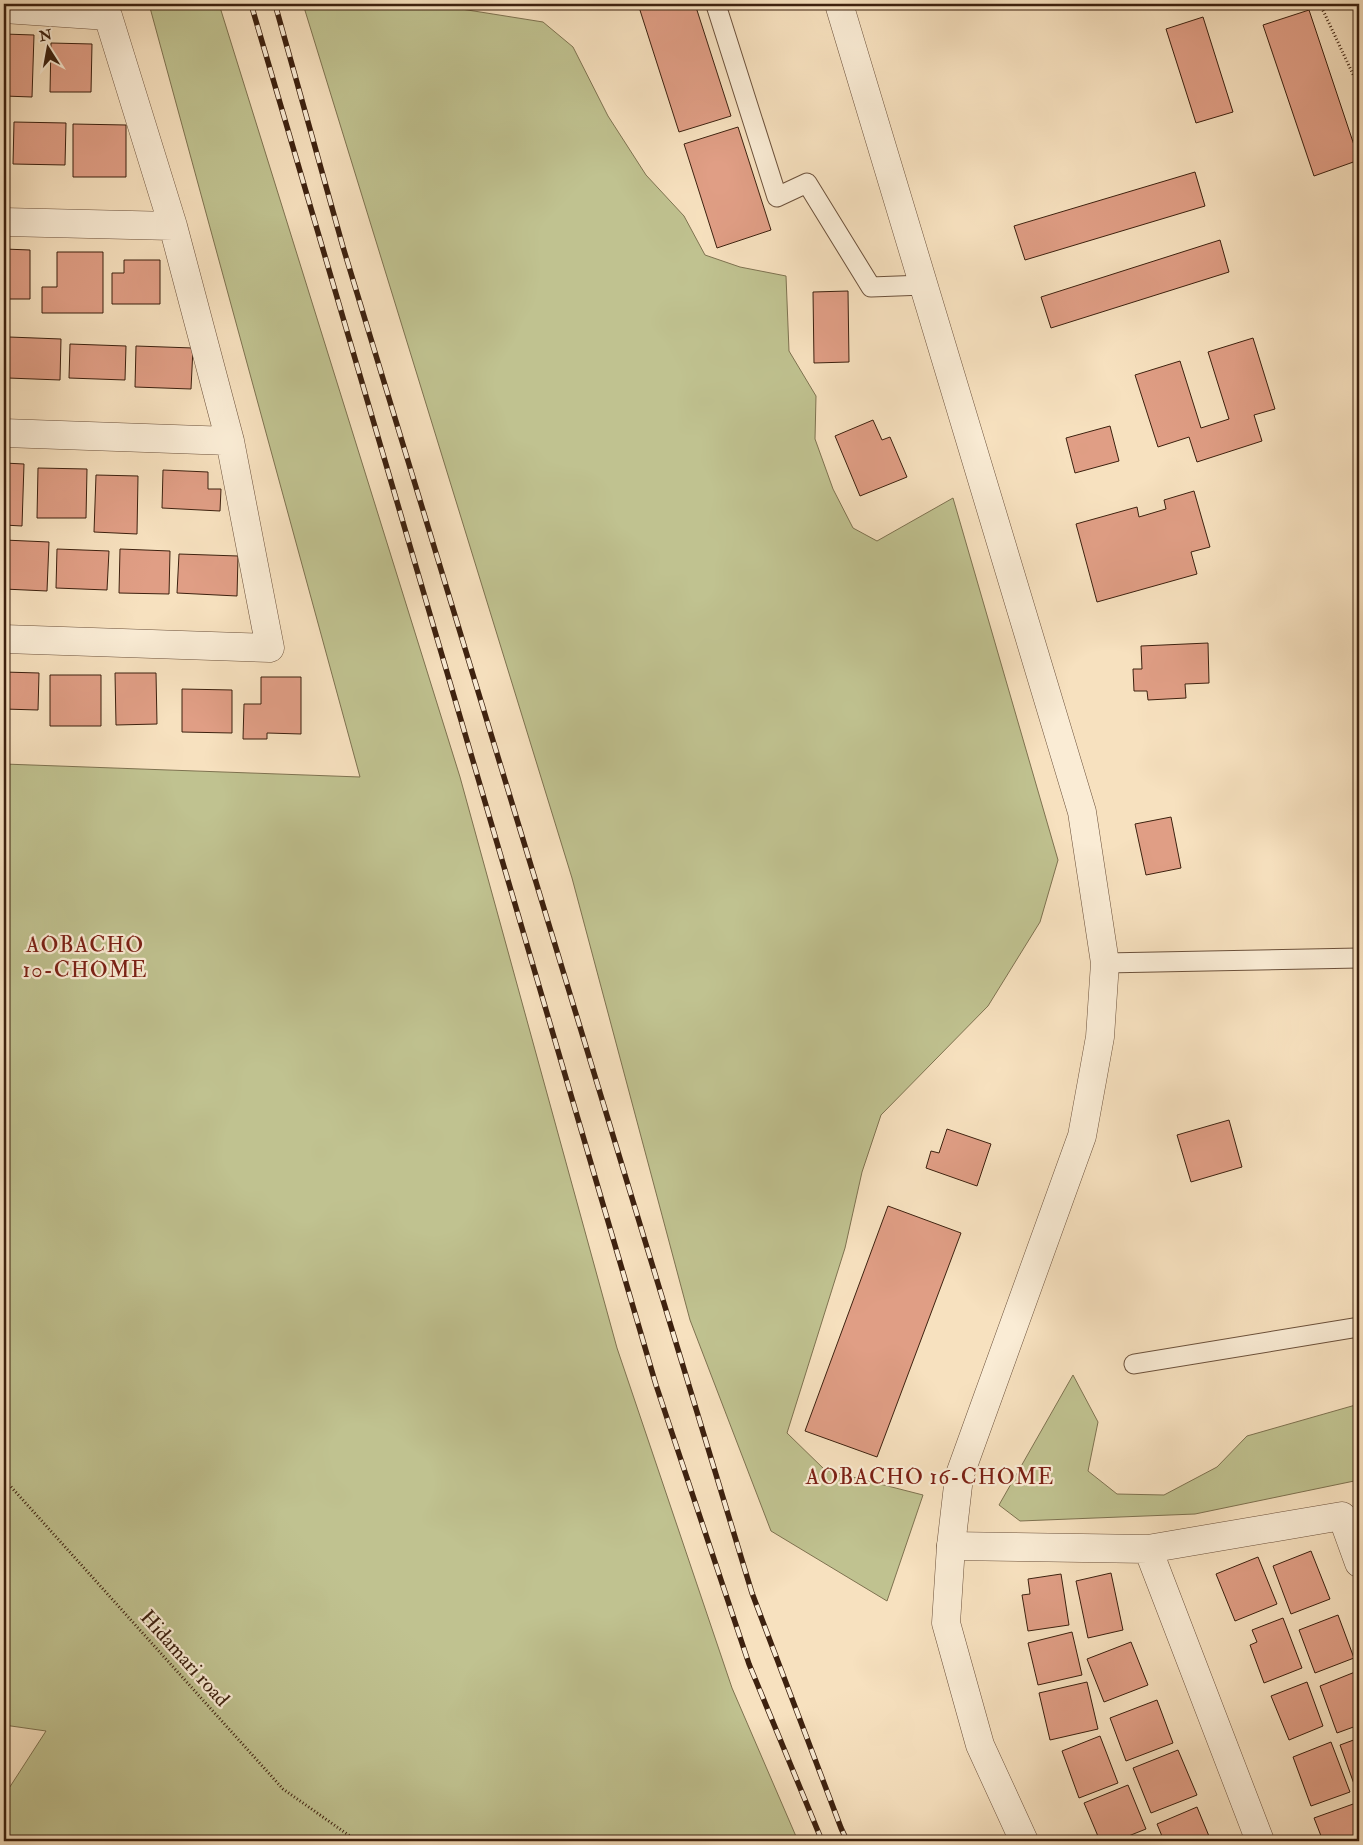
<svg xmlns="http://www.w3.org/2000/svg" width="1363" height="1845" viewBox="0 0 1363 1845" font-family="'IM FELL Double Pica',serif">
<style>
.green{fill:#c0c290;stroke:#7e7250}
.building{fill:#e09e85;stroke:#3d210f}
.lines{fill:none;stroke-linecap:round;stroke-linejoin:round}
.service-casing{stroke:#6c513b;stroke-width:21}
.minor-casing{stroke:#6c513b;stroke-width:29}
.tertiary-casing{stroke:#6c513b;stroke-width:29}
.path{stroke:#3d210f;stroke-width:3;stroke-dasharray:1 2.5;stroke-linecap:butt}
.service{stroke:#faecd5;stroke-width:19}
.minor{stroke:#faecd5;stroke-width:28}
.tertiary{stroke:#faecd5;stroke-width:28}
.rail-casing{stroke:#3d210f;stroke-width:5.5}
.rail{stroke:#faecd5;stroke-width:4;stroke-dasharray:11;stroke-linecap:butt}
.labels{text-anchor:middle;stroke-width:4.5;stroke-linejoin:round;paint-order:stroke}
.street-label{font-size:21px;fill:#3d210f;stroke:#faecd5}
.neighbourhood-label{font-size:22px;letter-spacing:1px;fill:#7a1f14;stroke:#faecd5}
</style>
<rect width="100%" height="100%" fill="#f7e1bf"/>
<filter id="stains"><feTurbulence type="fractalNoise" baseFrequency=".004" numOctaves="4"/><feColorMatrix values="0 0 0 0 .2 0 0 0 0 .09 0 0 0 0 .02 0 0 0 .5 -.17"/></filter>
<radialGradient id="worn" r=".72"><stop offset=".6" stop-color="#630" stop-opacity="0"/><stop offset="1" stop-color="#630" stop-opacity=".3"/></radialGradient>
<path class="green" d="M149,4H219L460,777L617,1348L732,1688L798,1841H4V1796L46,1731L4,1725V764L360,777Z
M303,4H399L455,8L543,22L573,47L608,116L646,175L684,216L705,255L740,267L786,276L789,351L816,396L815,439L833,489L853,528L877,541L953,498L1058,860L1040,922L988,1006L881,1115L862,1172L845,1248L787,1433L825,1470L923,1495L887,1601L771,1531L690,1320L572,878Z
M1073,1375L1098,1422L1088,1471L1117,1494L1164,1495L1217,1467L1247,1436L1359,1404V1480L1195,1514L1020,1521L999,1505Z"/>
<path class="building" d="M638,4H695L731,116L679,132Z
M1309,10L1359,160L1314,176L1263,25Z
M1203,17L1233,112L1196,123L1166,29Z
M4,34L34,35L32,97L4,96Z
M51,43L92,44L91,92H50Z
M14,122L66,123L65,165L13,164Z
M73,124L126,125V177H73Z
M738,127L771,230L717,248L684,144Z
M1195,172L1205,206L1025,260L1014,226Z
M1220,240L1229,272L1051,328L1041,297Z
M4,249L30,250V299H4Z
M57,252H103V313H42V287H57Z
M124,260H160V304H112V273H124Z
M848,291L849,362L814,363L813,292Z
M9,337L61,339L60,380L8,378Z
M1253,338L1275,409L1254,415L1262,441L1197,462L1189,437L1158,447L1135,375L1180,361L1201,428L1229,419L1208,352Z
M70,344L126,346L125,380L69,378Z
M136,346L193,348L191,389L135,387Z
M873,420L882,440L890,437L907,477L860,496L835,436Z
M1110,426L1119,461L1075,473L1066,438Z
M4,463L24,464L22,526L4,525Z
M38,468L87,469L86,518H37Z
M163,470L208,472V489H221L220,511L162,508Z
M96,475L138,476L137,534L94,532Z
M1194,491L1210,547L1191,552L1197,574L1097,602L1076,524L1137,507L1139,517L1166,509L1164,500Z
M4,540L49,542L47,591L4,589Z
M57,549L109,551L107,590L56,588Z
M120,549L170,551L169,594L119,593Z
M179,554L238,556L237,596L177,593Z
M1208,643L1209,683L1185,684L1186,698L1148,700L1147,691H1134L1133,669H1142L1141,646Z
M4,672L39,673L38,710L4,709Z
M115,673H156L157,724L116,725Z
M50,675H101V726H50Z
M261,677H301V734L267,733V739H243L244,704H261Z
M182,689L232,690V733L182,732Z
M1171,817L1181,868L1146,875L1135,824Z
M1229,1120L1242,1167L1191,1182L1177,1135Z
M947,1129L991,1144L977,1186L926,1168L931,1151L939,1153Z
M888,1206L961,1233L877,1457L805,1431Z
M1311,1551L1330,1599L1291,1614L1273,1566Z
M1258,1557L1277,1604L1235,1621L1216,1574Z
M1111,1573L1123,1630L1088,1638L1076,1581Z
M1061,1574L1069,1625L1028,1631L1022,1595L1030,1594L1028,1579Z
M1338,1615L1354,1658L1315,1673L1299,1630Z
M1283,1618L1302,1668L1264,1683L1250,1645L1257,1642L1252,1630Z
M1072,1632L1082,1675L1038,1685L1028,1643Z
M1131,1642L1148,1685L1104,1702L1087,1659Z
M1355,1672L1359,1683V1725L1337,1733L1320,1686Z
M1087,1682L1098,1729L1050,1740L1039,1693Z
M1307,1682L1323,1726L1289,1740L1271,1696Z
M1157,1700L1173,1743L1126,1761L1110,1718Z
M1100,1736L1118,1783L1079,1798L1062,1751Z
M1359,1738V1795H1358L1340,1745Z
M1331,1742L1350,1792L1311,1806L1293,1757Z
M1178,1750L1197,1795L1151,1813L1133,1768Z
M1128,1785L1146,1829L1116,1841H1100L1084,1803Z
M1356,1803L1359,1813V1841H1323L1314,1818Z
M1197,1807L1211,1841H1164L1157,1824Z"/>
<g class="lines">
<g class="service-casing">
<path id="service" d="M716,5L777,197L807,183L871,287L924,285
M1105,963L1359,958
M1134,1364L1359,1327"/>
</g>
<g class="minor-casing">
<path id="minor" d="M4,9L108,16L173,226L230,441L270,648L4,639
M4,222L173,226
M4,433L230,441
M951,1546L1148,1549L1342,1516L1359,1563
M1148,1549L1260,1841"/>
</g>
<g class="tertiary-casing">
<path id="tertiary" d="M839,4L1082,812L1105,963L1100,1037L1082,1136L959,1477L951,1546L946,1623L980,1745L1024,1841"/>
</g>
<path class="path" d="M1320,4L1359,87
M4,1479L283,1789L357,1841"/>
<use href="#service" class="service"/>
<use href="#minor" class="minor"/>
<use href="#tertiary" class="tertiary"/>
<g class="rail-casing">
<path id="rail" d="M251,4L656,1385L749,1664L822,1841
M275,4L343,247L752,1593L841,1828L847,1841"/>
</g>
<use href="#rail" class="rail"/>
</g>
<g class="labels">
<g class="street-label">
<text transform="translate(185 1658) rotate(48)" y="7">Hidamari road</text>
</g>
<g class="neighbourhood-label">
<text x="85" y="952">AOBACHO<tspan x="85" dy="25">10-CHOME</tspan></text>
<text x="930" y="1484">AOBACHO 16-CHOME</text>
</g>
</g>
<rect width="1363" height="1845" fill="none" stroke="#f7e1bf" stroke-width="20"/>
<rect x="5" y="5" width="1353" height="1835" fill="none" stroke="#3d210f" stroke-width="2.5"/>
<rect x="10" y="10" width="1343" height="1825" fill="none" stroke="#3d210f"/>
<g transform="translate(48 48) rotate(349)" stroke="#faecd5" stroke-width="4" paint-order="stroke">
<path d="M0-4L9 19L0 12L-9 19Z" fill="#3d210f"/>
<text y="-8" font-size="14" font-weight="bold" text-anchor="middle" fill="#3d210f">N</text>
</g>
<rect width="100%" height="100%" filter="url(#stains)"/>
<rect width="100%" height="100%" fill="url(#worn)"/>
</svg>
